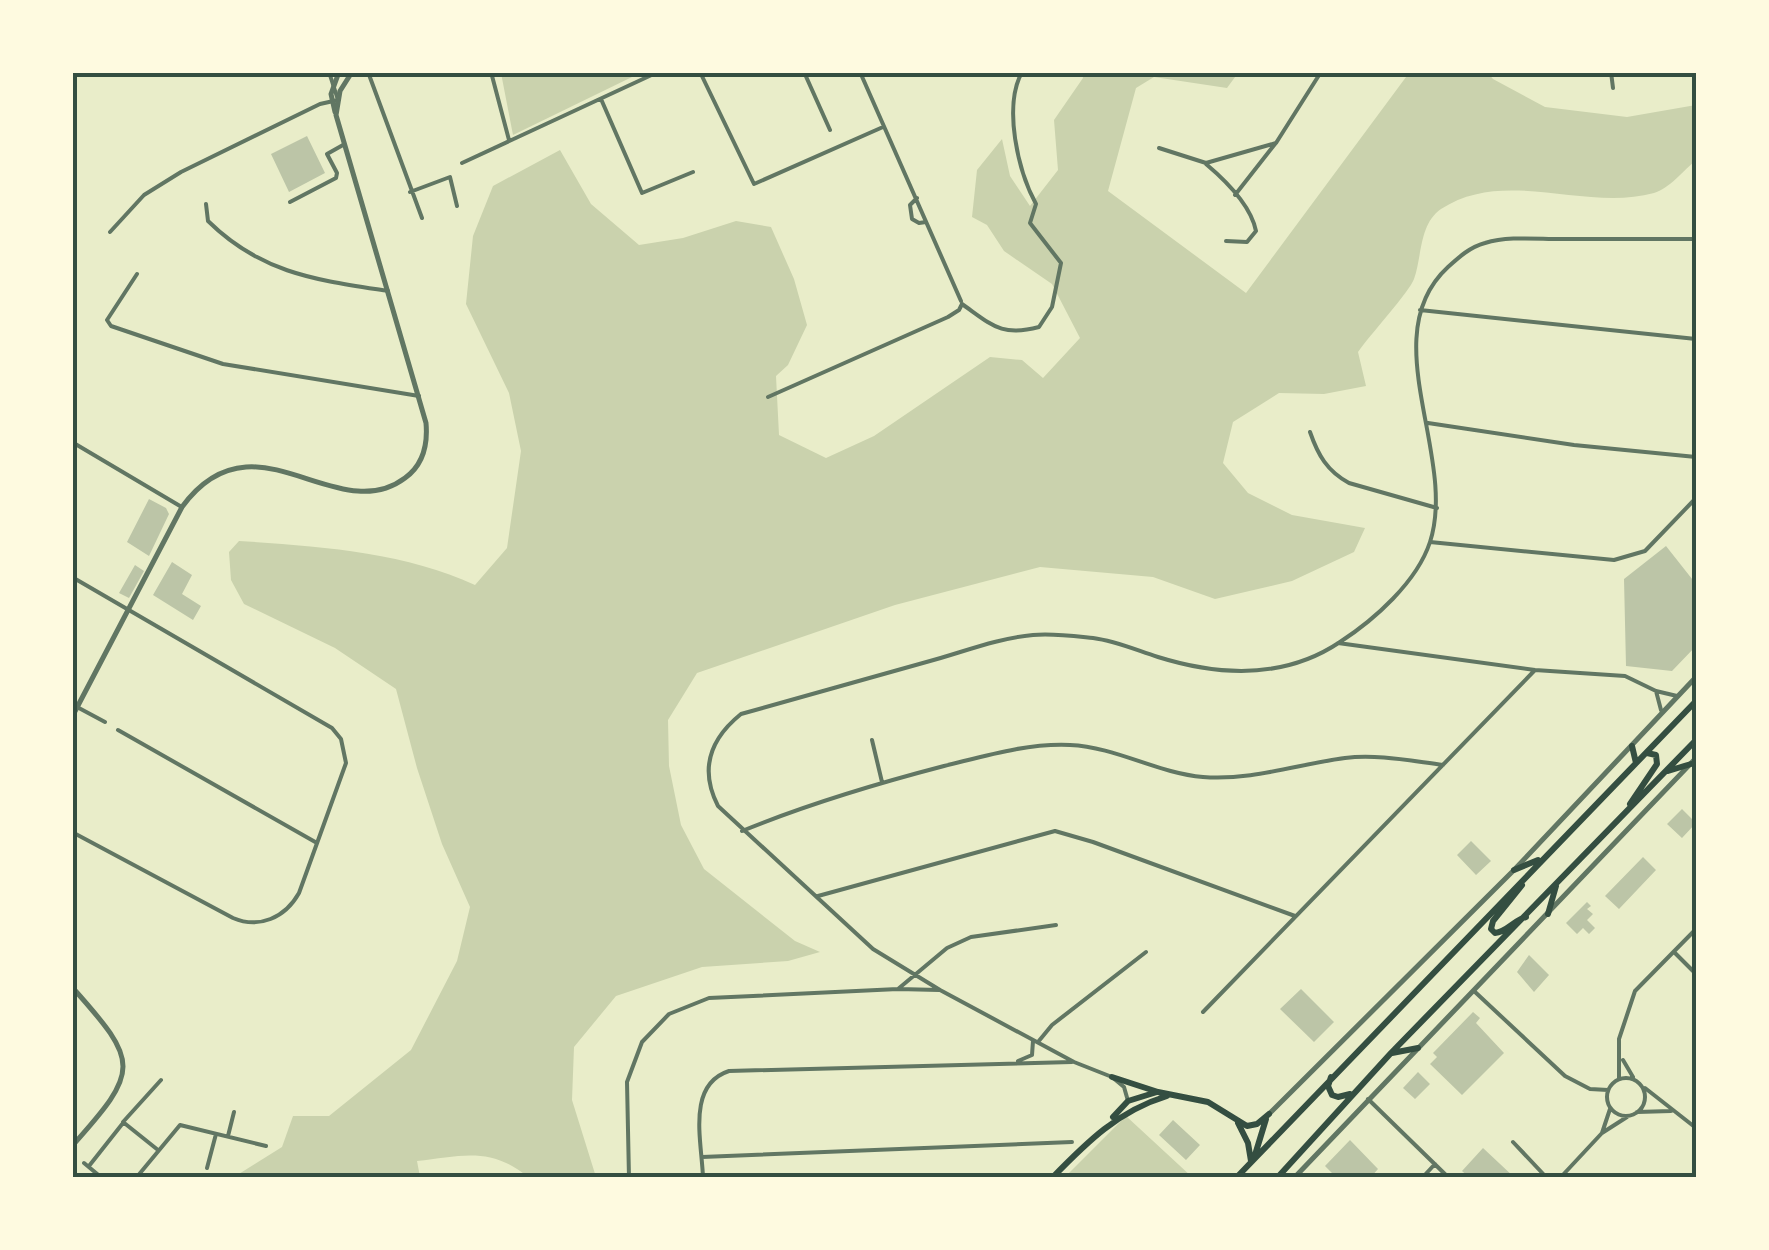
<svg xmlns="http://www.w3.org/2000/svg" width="1769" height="1250" viewBox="0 0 1769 1250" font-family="Montserrat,sans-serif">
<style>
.green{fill:#cad2ad}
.building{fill:#bcc5a7}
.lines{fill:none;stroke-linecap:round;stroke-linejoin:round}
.minor{stroke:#617663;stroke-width:4}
.tertiary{stroke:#617663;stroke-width:5}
.primary{stroke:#344e41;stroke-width:6}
.neatline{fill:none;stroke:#344e41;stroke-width:4}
</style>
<rect width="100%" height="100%" fill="#e9edc9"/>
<path class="green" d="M630,72L632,77L513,135L501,73Z
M1082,73H1238L1227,88L1154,77L1136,88L1108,191L1246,293L1409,73H1488L1493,79L1545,107L1627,117L1696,105V160C1684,170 1669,189 1654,193C1585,212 1505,167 1441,209C1419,224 1422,257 1414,279C1410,291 1369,336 1358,352L1366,386L1324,394L1279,393L1233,422L1223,463L1248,493L1292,515L1365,528L1354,552L1292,581L1215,599L1153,577L1040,567L895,605L697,673L668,720L669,766L681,825L704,869L795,941L820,952L788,961L702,967L616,996L574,1047L572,1100L596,1177H528C491,1146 461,1156 417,1161L420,1177H234L282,1147L293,1116H329L411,1050L457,961L470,907L442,844L417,768L396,689L335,648L244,604L231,580L229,552L239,541C317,546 404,552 475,585L507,548L521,451L509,393L466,304L473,236L493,186L560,150L591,204L639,245L683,238L736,221L771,227L794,279L807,325L788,365L776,376L779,435L826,458L874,436L990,357L1022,360L1043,378L1080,338L1052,284L1004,251L987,225L972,217L977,170L1002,139L1010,176L1030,206L1058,170L1054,120L1083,78Z
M1126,1116L1192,1177L1064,1178Z"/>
<path class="building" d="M307,136L325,173L289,192L271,154Z
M149,499L166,508L169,514L149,556L127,542Z
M1666,546L1696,584V646L1672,671L1626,666L1624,579Z
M172,562L192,575L182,594L201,606L193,620L153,595Z
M135,565L144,571L129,598L119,593Z
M1682,809L1696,823L1682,838L1667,824Z
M1471,841L1491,861L1476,875L1457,855Z
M1643,857L1656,870L1619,909L1605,896Z
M1587,902L1591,906L1587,909L1593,914L1587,920L1595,928L1589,934L1583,928L1577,934L1566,923Z
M1529,955L1549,975L1534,992L1517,972Z
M1301,989L1334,1022L1314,1042L1280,1009Z
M1473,1012L1480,1018L1476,1023L1504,1053L1462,1095L1430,1064L1437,1057L1433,1053Z
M1418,1072L1430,1084L1415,1099L1403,1088Z
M1173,1120L1200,1145L1186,1160L1159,1135Z
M1350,1140L1378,1169L1370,1178H1337L1325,1166Z
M1483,1148L1515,1178H1470L1462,1171Z"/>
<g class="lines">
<path class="minor" d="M368,72L422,218
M491,72L509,140
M700,72L754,184L883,127
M804,72L830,130
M860,72L961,301
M1611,72L1613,88
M601,99L642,193L693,172
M1159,148L1206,163L1276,143L1321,72
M462,163L658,72
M1206,164C1225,180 1251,206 1256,231L1247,242L1226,241
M410,192L450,177L457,206
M1235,195L1275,144
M917,198L910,205L912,219L919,223L926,222
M290,202L336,178L337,173L327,154L343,145
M206,204L208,221C262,274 317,280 388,291
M110,232L144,195L181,172L320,104L338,100L329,72
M137,274L107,320L111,326L223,364L419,396
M962,304C992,325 1001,337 1039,327L1052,307L1061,263L1030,223L1036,204C1018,171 1003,107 1022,72
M1420,310L1696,339
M768,397L948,317L959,310L962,304
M1428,423L1574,445L1696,457
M1310,432C1318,455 1327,471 1349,483L1437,508
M72,442L180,506
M1430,542L1614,560L1645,551L1696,498
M72,577L332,728L341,739L346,763L299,893C285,918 259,929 233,918L72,832
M1338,643L1535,670L1625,676L1656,691L1677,696
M1656,691L1661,710
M77,707L105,722
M118,730L317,843
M872,740L882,782
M742,831C808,804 875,784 944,766C985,756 1027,743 1070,745C1116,747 1157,773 1203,777C1250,781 1299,764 1345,758C1377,754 1411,761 1443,765
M818,896L1055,831L1093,842L1295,916
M1675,953L1696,974
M898,989L939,990
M1474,991L1565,1076L1590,1089L1608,1090
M1203,1012L1535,670
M1038,1042L1052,1025L1146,952
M1623,1060L1633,1077
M1018,1061L1032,1055L1033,1041
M1607 1097a19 19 0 1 1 38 0a19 19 0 1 1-38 0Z
M1619,1079V1039L1635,991L1696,929
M1645,1088L1696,1128
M1368,1099L1449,1178
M1128,1101L1124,1087L1112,1077L1074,1062L940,990L873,949L718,806C699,769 710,739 741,714C804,696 867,679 930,661C963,652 998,638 1033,635C1052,633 1074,636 1093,638C1116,641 1136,650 1158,657C1219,676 1285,679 1340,642C1374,620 1417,582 1430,542C1458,456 1373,336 1448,267C1459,257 1470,247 1485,243C1508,236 1536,239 1560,239C1606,239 1651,239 1696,239
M1637,1112L1671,1111
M1602,1133L1610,1109
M228,1136L234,1112
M1513,1142L1547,1178
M158,1150L123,1122L161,1080
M702,1157L1072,1142
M84,1163L102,1178
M89,1166L123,1123
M207,1168L216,1134
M136,1178L180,1125L266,1146
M629,1178L627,1082L642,1042L669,1014L709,998L898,989L947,948L971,937L1056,925
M703,1178C702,1142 686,1085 729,1071L1072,1062
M1422,1178L1435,1164
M1560,1178L1602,1133L1627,1117"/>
<path class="tertiary" d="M335,112L331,94L339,72
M72,717L182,507C198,485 218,469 246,467C298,463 356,515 405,478C423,465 428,446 426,423L336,115L340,91L352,72
M72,987C140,1063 140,1070 72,1146
M1269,1114L1514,870L1696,677
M1294,1178L1696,758"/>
<path class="primary" d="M1632,746L1636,763
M1668,771L1691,764
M1630,804L1657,764L1656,755L1647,753
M1514,870L1538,860
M1522,885L1493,921L1491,929L1495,933C1507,932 1514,920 1526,917
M1548,914L1556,886
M1392,1053L1418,1048
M1112,1077L1158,1092L1208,1102L1247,1126L1257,1124L1269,1114
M1331,1077L1328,1086L1332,1095L1338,1097L1350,1094
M1113,1117L1128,1101L1157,1092
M1238,1123L1248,1143L1251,1161
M1255,1155L1266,1119
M1052,1178C1087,1142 1118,1111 1167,1096
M1236,1178L1696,701
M1277,1178L1391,1053L1696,740"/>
</g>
<rect width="1769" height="1250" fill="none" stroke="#fefae0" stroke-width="150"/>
<rect x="75" y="75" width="1619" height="1100" class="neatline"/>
</svg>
